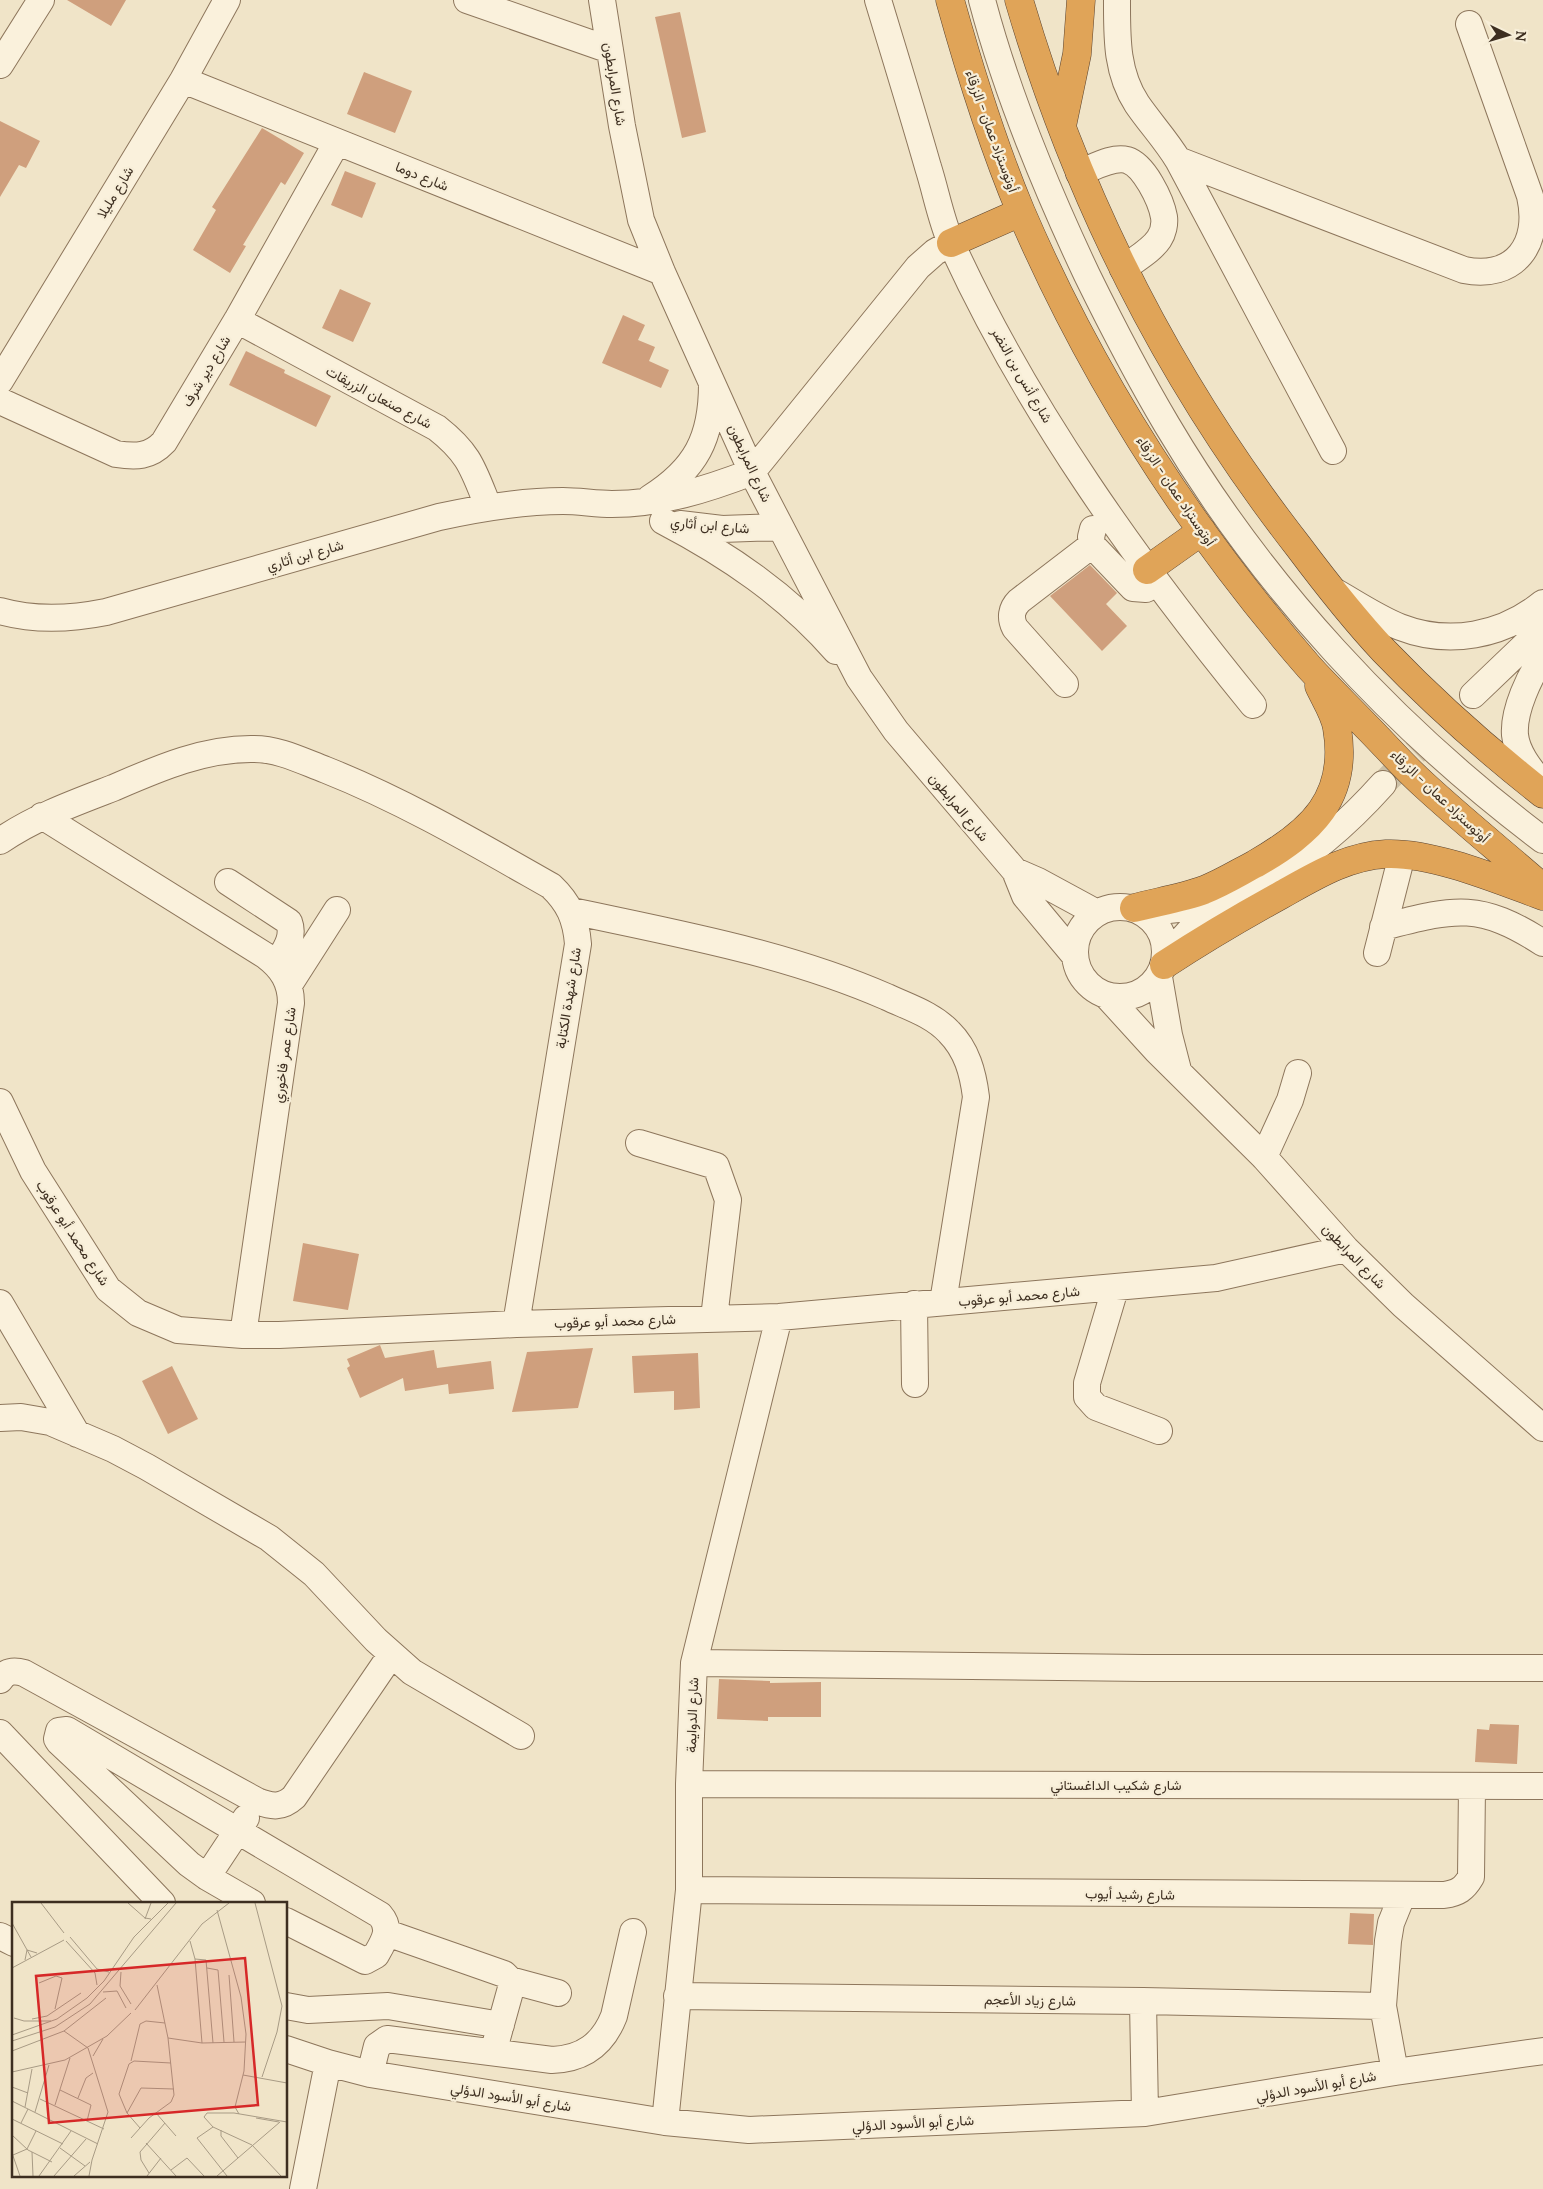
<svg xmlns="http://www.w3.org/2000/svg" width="1543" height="2189" viewBox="0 0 1543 2189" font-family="Lora,Vazirmatn,serif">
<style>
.building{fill:#cf9f7d}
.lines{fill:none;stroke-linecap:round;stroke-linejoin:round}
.minor-tunnel{stroke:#ccc0a6;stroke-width:26;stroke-dasharray:26 13;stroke-linecap:butt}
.minor-casing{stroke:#8d765c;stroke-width:28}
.highway-casing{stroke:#5b4430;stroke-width:29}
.minor{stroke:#faf1dc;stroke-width:26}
.highway{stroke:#e0a458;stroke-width:28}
.labels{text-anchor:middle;stroke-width:4.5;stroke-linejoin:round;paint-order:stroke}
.street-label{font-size:14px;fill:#3d2e20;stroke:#f7eed8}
.inset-road{fill:none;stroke:#a89b85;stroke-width:1}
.view{fill:#d62828;fill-opacity:0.15;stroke:#d62828;stroke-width:2.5}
.inset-edge{fill:none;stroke:#3d2e20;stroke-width:2.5}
</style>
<rect width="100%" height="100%" fill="#f0e4c8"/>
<path class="building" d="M67,0H126L111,26Z
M680,12L706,132L682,138L655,17Z
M364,72L412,91L395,133L347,114Z
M0,121L40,141L26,168L19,165L0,197Z
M262,128L304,153L285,185L281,182L243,245L246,246L230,273L193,250L216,210L212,207Z
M345,171L376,183L362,218L331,205Z
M340,289L371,303L353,342L322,328Z
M623,315L645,325L638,340L655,347L649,361L669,370L661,388L602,363Z
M246,351L285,370L284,373L331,396L316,427L229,385Z
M1090,565L1117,593L1106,604L1127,626L1102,651L1050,596Z
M303,1243L359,1254L348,1310L293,1301Z
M380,1345L385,1358L434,1350L437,1368L491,1361L494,1389L449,1394L448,1384L405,1391L403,1378L360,1398L347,1368L350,1366L347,1359Z
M593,1348L578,1408L512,1412L527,1352Z
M698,1353L700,1408L674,1410V1391L634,1393L632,1356Z
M172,1366L198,1419L168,1434L142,1381Z
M719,1679L770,1681V1683L821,1682V1717H768V1721L717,1719Z
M1490,1724L1519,1725L1517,1764L1475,1762L1477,1729L1489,1730Z
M1350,1913L1374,1914L1373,1945L1348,1944Z"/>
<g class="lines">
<path class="minor-tunnel" d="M1387,780L1473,695"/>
<g class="minor-casing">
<path id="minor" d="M467,0L610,50
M602,0L622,126L641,220L662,272L752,472L859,678L896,731L1015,871L1025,896L1075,956
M878,0C895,56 912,111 928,167C936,192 941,221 952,245C1028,411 1138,564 1253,705
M982,0C1007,95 1045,186 1087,275C1112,326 1138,376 1167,425C1262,586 1394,728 1543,840
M1117,0C1117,37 1116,72 1137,104C1150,123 1166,140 1178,160L1333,451
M0,65L41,0
M183,80L662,272
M1178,160L1464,270C1515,280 1541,244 1530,196L1469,24
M1079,173C1093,168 1112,156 1127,160C1144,165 1161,200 1164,217C1165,224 1163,233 1159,239C1151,251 1134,260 1123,269
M237,320L437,428C470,454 473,469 488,506
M0,381L183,80L227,0
M0,401L116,454C136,457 150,457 164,442L237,320L337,142
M650,498C696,469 712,438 712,384
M663,521C728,555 787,595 836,651
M680,524L722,529L780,527
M1093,529L1091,537L1092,545L1133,588L1146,589L1157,583
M1332,590C1354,602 1377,618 1400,627C1449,646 1502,636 1543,603
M0,611C35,621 71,619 106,612L439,517C480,508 520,501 563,501C579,501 596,504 612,504C661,504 708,489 752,472L918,267L935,252L951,243
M1543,656C1530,676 1513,710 1515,735C1517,754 1532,771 1543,785
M1065,684L1015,628C1010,618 1011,609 1019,601L1092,545
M1473,695L1543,628
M42,816L266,956C282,968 291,982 291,1003L243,1335
M0,841C35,817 74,803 113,788C157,769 204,748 254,749C279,749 302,761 326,770C404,801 477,844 551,886C569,903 576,919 578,944L516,1324
M1015,871L1038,881L1097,913
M228,882L289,922C295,938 284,951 277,964
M1075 952a45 45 0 1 1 90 0a45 45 0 1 1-90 0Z
M1169,910C1189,908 1211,906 1230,898C1289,874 1341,831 1383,784
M572,911C679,934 786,953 887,997C908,1007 932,1014 949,1032C967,1050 973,1073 976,1097L943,1302
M1383,927C1454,909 1478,901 1543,943
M1377,953L1402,855
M1166,957L1195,925L1224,902
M1159,977L1169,1035L1178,1070
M289,985L337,910
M1106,995L1157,1051L1264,1157L1346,1249L1403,1305L1543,1428
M0,1102L33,1171L108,1289L138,1313L178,1330L243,1335H279L516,1324L779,1317L1216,1278L1346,1249
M639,1143L716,1166L728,1200L714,1318
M1264,1157L1290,1100L1298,1073
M1115,1289L1087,1383V1397L1096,1407L1159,1431
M0,1303L77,1434
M914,1304L915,1384
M0,1418L21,1417L50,1422L113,1449L147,1467L269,1538L314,1574L376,1640L412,1672L521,1736
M694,1663L1144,1668H1543
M0,1680C6,1671 14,1670 24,1673L257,1801C272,1807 282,1808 294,1797L391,1655
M0,1733L162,1903
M689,1784L1543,1786
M207,1877L246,1818
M689,1890L1444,1895C1458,1893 1464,1889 1471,1877L1472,1786
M252,1903L207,1877L189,1864L59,1742L57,1739L59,1731L67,1730L380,1915C392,1929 384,1941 376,1955L365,1961L286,1921
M387,1933L504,1974L510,1980L511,1988L496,2042
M0,1936L14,1943
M510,1980L558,1993
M677,1996L1143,2001L1383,2006
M1143,2001L1145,2113
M286,2006L308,2010L388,2006L501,2025
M286,2049L328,2063L370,2074L665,2122L749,2130L1145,2113L1395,2072L1543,2051
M1395,2072L1383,2006L1388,1941L1391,1923L1402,1896
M370,2074L377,2046L387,2039L552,2060C583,2059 603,2044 614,2016L633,1932
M665,2122L689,1890V1784L694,1663L779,1317
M303,2189L328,2063"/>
</g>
<g class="highway-casing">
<path id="highway" d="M950,0C970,72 992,143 1021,212C1092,377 1191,531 1309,667C1327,687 1347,706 1366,726C1385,745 1403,766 1423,784C1462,820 1503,853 1543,888
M1019,0C1077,198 1171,383 1298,546C1325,582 1353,618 1384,651C1433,702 1487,750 1543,794
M1062,126L1077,54L1081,0
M951,243L1021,212
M1147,570L1202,531
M1134,908C1157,902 1182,898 1204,890C1222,883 1238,873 1255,864C1311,832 1349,798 1337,728C1335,714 1325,699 1319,686
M1164,965C1202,940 1241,917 1281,895C1315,876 1347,856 1386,854C1433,852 1499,880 1543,896"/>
</g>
<use href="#minor" class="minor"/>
<use href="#highway" class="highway"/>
</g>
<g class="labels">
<g class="street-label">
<text transform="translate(615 84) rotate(81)" y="5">شارع المرابطون</text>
<text transform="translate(992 131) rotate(70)" y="5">أوتوستراد عمان - الزرقاء</text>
<text transform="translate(422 176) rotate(22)" y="5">شارع دوما</text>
<text transform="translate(115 192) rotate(-59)" y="5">شارع مليلا</text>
<text transform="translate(206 371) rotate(-59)" y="5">شارع دير شرف</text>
<text transform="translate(1022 375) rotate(60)" y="5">شارع أنس بن النضر</text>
<text transform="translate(379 397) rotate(28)" y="5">شارع صنعان الزريقات</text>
<text transform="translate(750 463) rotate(65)" y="5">شارع المرابطون</text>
<text transform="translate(1176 491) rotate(56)" y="5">أوتوستراد عمان - الزرقاء</text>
<text transform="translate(710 525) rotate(5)" y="5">شارع ابن أثاري</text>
<text transform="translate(305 555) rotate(-16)" y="5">شارع ابن أثاري</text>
<text transform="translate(1440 796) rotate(43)" y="5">أوتوستراد عمان - الزرقاء</text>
<text transform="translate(959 807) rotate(50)" y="5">شارع المرابطون</text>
<text transform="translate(568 998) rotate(-81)" y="5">شارع شهدة الكتابة</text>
<text transform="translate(284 1055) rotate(-82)" y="5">شارع عمر فاخوري</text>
<text transform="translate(73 1233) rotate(57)" y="5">شارع محمد أبو عرقوب</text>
<text transform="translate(1354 1256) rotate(46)" y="5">شارع المرابطون</text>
<text transform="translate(1019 1296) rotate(-5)" y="5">شارع محمد أبو عرقوب</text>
<text transform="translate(615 1321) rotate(-2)" y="5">شارع محمد أبو عرقوب</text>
<text transform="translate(692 1715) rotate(-88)" y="5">شارع الدوايمة</text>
<text x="1116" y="1790">شارع شكيب الداغستاني</text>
<text transform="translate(1130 1894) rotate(1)" y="5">شارع رشيد أيوب</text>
<text transform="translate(1030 2000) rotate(1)" y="5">شارع زياد الأعجم</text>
<text transform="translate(1316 2086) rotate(-10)" y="5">شارع أبو الأسود الدؤلي</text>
<text transform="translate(511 2097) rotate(9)" y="5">شارع أبو الأسود الدؤلي</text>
<text transform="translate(913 2123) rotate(-3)" y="5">شارع أبو الأسود الدؤلي</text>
</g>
</g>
<g transform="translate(12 1902)">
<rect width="275" height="275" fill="#f0e4c8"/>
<path class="inset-road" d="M29,1L52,31M116,1L133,16L139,17M243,1L270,104L265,130L250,175M205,8L229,95L234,132L232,169L223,205L227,212M133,17L139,1M0,21L19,55M58,35L85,67L97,70M54,39L83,71L85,83M178,39L183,57L190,141M183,57L194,58L201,141M13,58L15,48L25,51M0,66L52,38M195,66L206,68L212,140M109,70L108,84L119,102M217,73L222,140M27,81L44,74L50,76L43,107M91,90L105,89L114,106M123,108L190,22L217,1M2,116L12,119H39M20,117L35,114L69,91M52,129L76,146L96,210L80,258L77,274M0,133L45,117L75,96L92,79L122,35L156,1M156,136L190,141L234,140M0,139L43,125L78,102L164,1M0,149L52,129L94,96M81,154L91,137M119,159L128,122L134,119L153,121M0,170L53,158L95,134L119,111M231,173L275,181M0,185L16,191M48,188L79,203L75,219M66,196L74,176L81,171M28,197L92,227M0,199L86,242M43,203L58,156M13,205L20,167M23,210L37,163M115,211L129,186L162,187M144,211L164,234M244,216L267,220M0,217L51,242M9,221L16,207M201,225L185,236L215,274M128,226L115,211L107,192L117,162L122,159L159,161M209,228V234L226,256M0,233L16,248L40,260M119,236L137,216L159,200L162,193L156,136L145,83M134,241L164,274M48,246L73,264M20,250L21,274M0,251L8,274M1,253L15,247L24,229M159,268L175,256L192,274M137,271L129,258L128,250L153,221M27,274L59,229M42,274L74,237M62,274L78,260M135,274L149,256M205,274L268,220M269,274L240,243L201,225L192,215L195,211H222L275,220"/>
<path class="view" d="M233,56L246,203L37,221L24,74Z"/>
<rect width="275" height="275" class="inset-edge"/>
</g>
<g transform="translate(1508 35) rotate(95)" stroke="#f7eed8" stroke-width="4" paint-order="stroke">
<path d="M0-4L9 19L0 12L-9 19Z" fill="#3d2e20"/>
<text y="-8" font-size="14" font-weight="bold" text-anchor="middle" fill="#3d2e20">N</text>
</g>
</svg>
